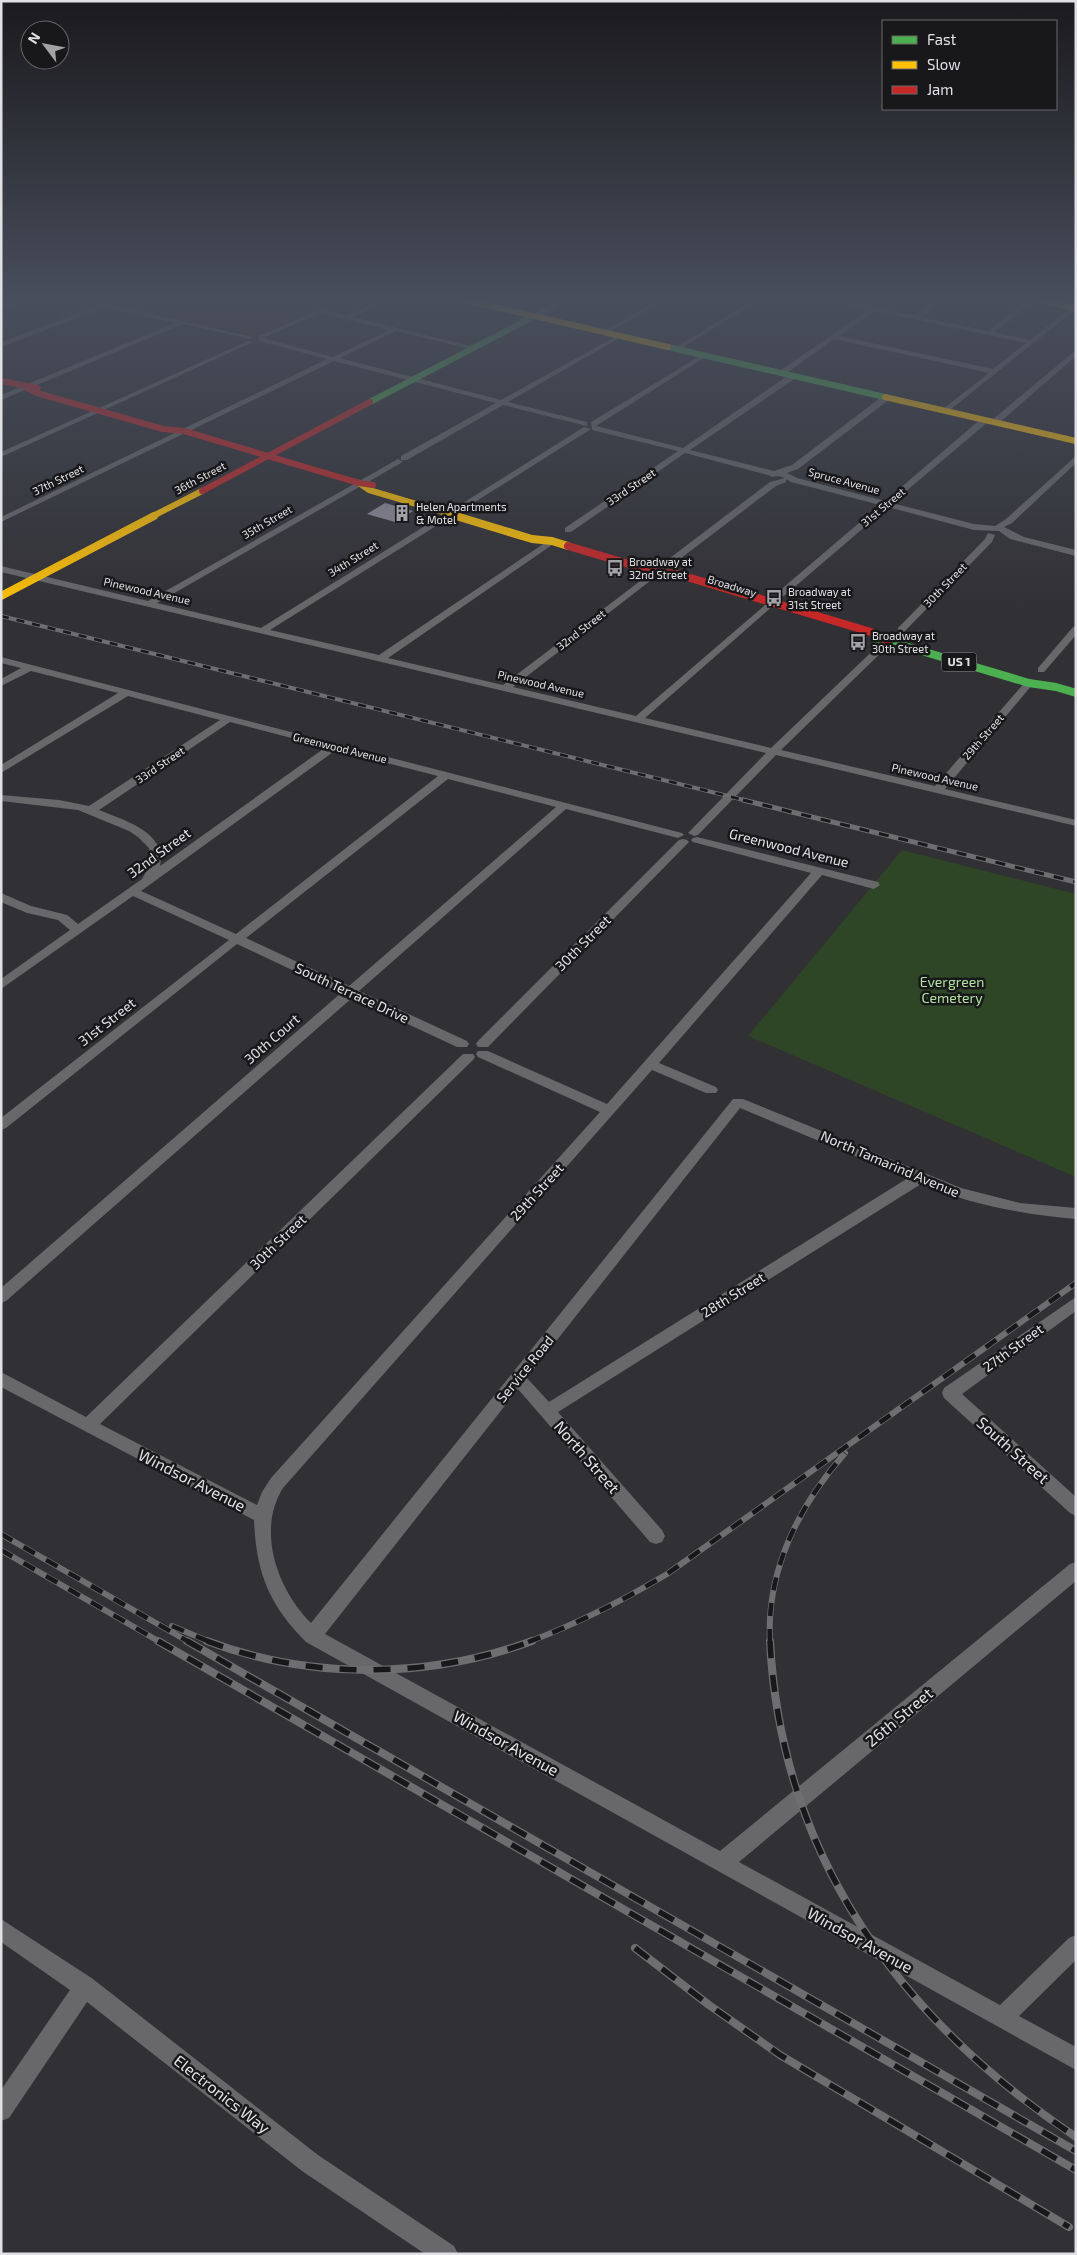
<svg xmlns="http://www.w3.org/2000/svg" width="1077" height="2255" viewBox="0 0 1077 2255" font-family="'Exo 2',sans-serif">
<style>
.education{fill:#3f3428}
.green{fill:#2e4526}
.building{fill:#8f8e99}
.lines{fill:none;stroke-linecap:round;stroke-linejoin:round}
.street{fill:#68686a;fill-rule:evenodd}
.fast-far1{stroke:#4caf50;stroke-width:6}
.fast{stroke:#4caf50;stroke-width:8}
.slow-far1{stroke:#ffc107;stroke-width:6}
.slow{stroke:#ffc107;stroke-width:8}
.jam-far1{stroke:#c62828;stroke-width:6}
.jam{stroke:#c62828;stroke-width:8}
.rail-far3-casing{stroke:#6e6e70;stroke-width:4}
.rail-far2-casing{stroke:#6e6e70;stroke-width:5}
.rail-far1-casing{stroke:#6e6e70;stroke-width:6}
.rail-casing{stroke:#6e6e70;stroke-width:8}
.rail-far3{stroke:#18171a;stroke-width:2.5;stroke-dasharray:8;stroke-linecap:butt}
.rail-far2{stroke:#18171a;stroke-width:3;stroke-dasharray:10;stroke-linecap:butt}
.rail-far1{stroke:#18171a;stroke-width:4.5;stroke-dasharray:13;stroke-linecap:butt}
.rail{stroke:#18171a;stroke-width:5.5;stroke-dasharray:17;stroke-linecap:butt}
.labels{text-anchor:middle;stroke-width:5;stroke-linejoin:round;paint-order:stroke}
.far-street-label{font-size:11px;fill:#e1e1e5;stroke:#18171a}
.far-poi-label{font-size:11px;fill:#e1e1e5;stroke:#18171a;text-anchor:start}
.shield{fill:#18171a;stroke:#a5a4a8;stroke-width:1}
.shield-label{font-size:12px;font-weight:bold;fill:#e1e1e5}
.street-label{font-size:14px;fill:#e1e1e5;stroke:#18171a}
.park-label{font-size:14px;fill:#b1e3a1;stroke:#18171a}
.near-street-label{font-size:16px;fill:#e1e1e5;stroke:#18171a}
</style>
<rect width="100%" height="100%" fill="#313034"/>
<path class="education" d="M131,298H367L334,312L312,310L255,336L113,305Z"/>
<path class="green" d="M902,850L1076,894V1177L748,1036Z"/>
<path class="building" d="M385,503L413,511L395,522L367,514Z"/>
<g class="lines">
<path class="street" d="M21,298H29L1,309V305Z
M72,298C83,297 95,304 105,303C113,301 118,298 126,298L111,305L253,337L250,339L183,324L1,400V395L175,323L105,307L1,347V342L97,306Z
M385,298H393L353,317L477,348L474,350L396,331L340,358L501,400L618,335L623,336L508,402L587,422V426L503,405L407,460H401V456L496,403L334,361L1,522V517L327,359L259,341V336L320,309L349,316L350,314ZM321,313L389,330L333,357L263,338Z
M663,298H670L607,333L602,332Z
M757,298H764L678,350L673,349Z
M940,298H947L921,317L988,331L1031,298H1038L994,332L1030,340L1071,307H1075L1076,309L946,413H943V409L989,373L834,339L784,375L777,373L868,310L839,303V301L914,315ZM875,311L1026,343L993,369L839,336Z
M248,341L253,342L1,457V452Z
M1076,350V356L998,424H992V420Z
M705,353L707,354V356L596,426L683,448L790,374H796V378L690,450L774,471L792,465L884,395H890V399L798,469L787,473L797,478L885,501L982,418H988V422L892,503L974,524L995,526L1006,519L1076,456V463L1012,523L1004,527L1024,537L1076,550V556L1010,539L999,531L974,530L888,507L784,596H778V592L880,505L791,482L786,479V482L776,486L672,565H666V561L770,482L785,478L778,476L772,477L768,475L685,453L571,532H565V528L678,451L592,430L591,422Z
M584,427L591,429L470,505L463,503Z
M398,459L402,461L401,463L157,603L261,628L457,506L460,507V511L270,630L379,655L552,538L555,539V543L388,658L503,685L656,569L660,572L659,574L513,687L636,716L772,599L775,600V604L645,718L771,748L885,639H891V643L781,750L935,786L1026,681H1032V685L945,789L1076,820V826L776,755L698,835L694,836L688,833L690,831L766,753L1,572V566L148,601Z
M988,533L995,535L992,542L904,632H898V628L985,539Z
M1076,626V635L1044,672H1038V668L1073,627Z
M1,657L682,833L684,835L678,838L566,809L359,991L467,1041L469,1044L467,1047H457L352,998L6,1301L1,1303V1288L341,993L237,944L6,1128L1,1130V1118L229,940L133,896L1,989V979L70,930L58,920L27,913L1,902V893L31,906L67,915L78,924L142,879L149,866L151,857L149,848L138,837L129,831L78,810L1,801V795L59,800L89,806L220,720L128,696L1,773V765L118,693L31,671L1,686V679L21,668L1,663ZM230,722L326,747L160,866C168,832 123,820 99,810ZM336,750L438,776L236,934L141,891ZM448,779L556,807L349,986L246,938Z
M697,837L878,882L880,885L874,889L822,875L659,1063L716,1087L718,1090L716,1093H706L652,1070L283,1488C256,1531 278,1590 311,1623L733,1099H743L961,1188L1020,1203L1076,1208V1219C1021,1214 972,1205 921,1184L558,1412L662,1530L665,1536L662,1542L656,1544L650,1542L518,1389L325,1634L720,1851L1070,1564L1076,1562V1581L739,1862L1000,2005L1069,1938L1076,1935V1960L1019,2016L1076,2047V2070L306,1642C269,1605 256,1572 254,1520L1,1387V1372L86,1417L463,1054H473L475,1057L473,1060L100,1424L257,1505L262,1492L271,1478L600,1112L478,1057L476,1054L478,1051H488L607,1104L811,873L693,842L691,840L693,838ZM740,1108L908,1178L549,1402L527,1378Z
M683,839L687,840L689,842L687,844L488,1047H478L476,1044L478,1041L679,840Z
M1076,1297V1311L962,1394L1076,1497V1516L1070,1513L944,1398L942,1393L944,1388Z
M1,1919L93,1979L318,2155L454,2246L458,2254H425L302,2171L87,2002L9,2118L1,2121V2090L70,1990L1,1942Z"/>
<path class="fast-far1" d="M668,347L885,397
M370,402L569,298"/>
<path class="fast" d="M876,640L888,641L1029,683L1056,687L1076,693"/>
<path class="slow-far1" d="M456,298L668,347
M1035,298L1076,309
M885,397L1076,441
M359,483L369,490L460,517
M151,517L202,491"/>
<path class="slow" d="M456,516L532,539L552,541L568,546
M1,596L154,516"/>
<path class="jam-far1" d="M1,381L38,388
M25,387L37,393L163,429L184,431L359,483L373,485
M202,491L370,402"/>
<path class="jam" d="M568,546L656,572L677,574L871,632L888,641"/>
<g class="rail-far3-casing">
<path id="rail-far3" d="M1,616L748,801"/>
</g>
<g class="rail-far2-casing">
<path id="rail-far2" d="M743,800L1076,882"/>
</g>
<g class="rail-far1-casing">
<path id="rail-far1" d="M1,1534L189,1642
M1,1550L160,1642
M172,1626L210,1642
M528,1642C577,1624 622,1601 667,1574L1076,1283
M770,1642C766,1571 799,1505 845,1453"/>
</g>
<g class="rail-casing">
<path id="rail" d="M158,1641L1076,2170
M187,1641L1076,2151
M207,1641C309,1680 430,1679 532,1641
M770,1641C781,1857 900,2019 1076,2137
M635,1948L709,2005L780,2055L1069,2227"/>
</g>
<use href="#rail-far3" class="rail-far3"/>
<use href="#rail-far2" class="rail-far2"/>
<use href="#rail-far1" class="rail-far1"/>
<use href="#rail" class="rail"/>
</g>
<linearGradient id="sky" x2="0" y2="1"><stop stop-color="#1b1a1d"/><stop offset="0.49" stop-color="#484e5c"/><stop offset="1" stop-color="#484e5c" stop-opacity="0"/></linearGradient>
<rect width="1077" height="613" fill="url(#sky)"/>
<defs>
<g id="building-bare" transform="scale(1.35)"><path d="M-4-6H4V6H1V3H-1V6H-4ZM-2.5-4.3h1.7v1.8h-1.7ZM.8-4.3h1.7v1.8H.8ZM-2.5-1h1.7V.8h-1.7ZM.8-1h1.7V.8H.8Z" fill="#a3a3a7" stroke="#18171a" stroke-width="2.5" paint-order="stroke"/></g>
<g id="bus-bare" transform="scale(1.35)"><path d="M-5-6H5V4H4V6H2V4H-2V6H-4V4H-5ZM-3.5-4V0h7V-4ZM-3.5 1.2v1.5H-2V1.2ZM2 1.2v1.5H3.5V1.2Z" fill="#a3a3a7" stroke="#18171a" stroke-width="2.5" paint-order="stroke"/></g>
</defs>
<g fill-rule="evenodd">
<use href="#building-bare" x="402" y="513"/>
<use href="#bus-bare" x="615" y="568"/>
<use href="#bus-bare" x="774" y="598"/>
<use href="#bus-bare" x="858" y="642"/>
</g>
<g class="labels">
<g class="far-street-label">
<text transform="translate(200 478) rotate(-28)" y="4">36th Street</text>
<text transform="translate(58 480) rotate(-26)" y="4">37th Street</text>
<text transform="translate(844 481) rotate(15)" y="4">Spruce Avenue</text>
<text transform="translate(631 487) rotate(-34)" y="4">33rd Street</text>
<text transform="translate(883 507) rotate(-40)" y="4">31st Street</text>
<text transform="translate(267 522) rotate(-30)" y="4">35th Street</text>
<text transform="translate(353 559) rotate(-32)" y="4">34th Street</text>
<text transform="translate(945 585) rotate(-46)" y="4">30th Street</text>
<text transform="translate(732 586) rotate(17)" y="4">Broadway</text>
<text transform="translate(147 591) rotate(13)" y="4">Pinewood Avenue</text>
<text transform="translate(581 630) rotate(-38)" y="4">32nd Street</text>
<text transform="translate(541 684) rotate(13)" y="4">Pinewood Avenue</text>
<text transform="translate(983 737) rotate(-49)" y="4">29th Street</text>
<text transform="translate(340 748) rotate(14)" y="4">Greenwood Avenue</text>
<text transform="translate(160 765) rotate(-34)" y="4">33rd Street</text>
<text transform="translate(935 777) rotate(13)" y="4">Pinewood Avenue</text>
</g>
<g class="far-poi-label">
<text x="416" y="511">Helen Apartments<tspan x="416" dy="13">&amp; Motel</tspan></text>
<text x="629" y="566">Broadway at<tspan x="629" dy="13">32nd Street</tspan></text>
<text x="788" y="596">Broadway at<tspan x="788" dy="13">31st Street</tspan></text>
<text x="872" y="640">Broadway at<tspan x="872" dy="13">30th Street</tspan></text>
</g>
<rect class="shield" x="941.5" y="652.5" width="35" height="19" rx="4"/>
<g class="shield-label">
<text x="959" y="666">US 1</text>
</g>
<g class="street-label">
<text transform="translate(789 848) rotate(14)" y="5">Greenwood Avenue</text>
<text transform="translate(159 853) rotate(-36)" y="5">32nd Street</text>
<text transform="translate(583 943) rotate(-45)" y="5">30th Street</text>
<text transform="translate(352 993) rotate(25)" y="5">South Terrace Drive</text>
<text transform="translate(107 1022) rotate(-38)" y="5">31st Street</text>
<text transform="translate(272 1039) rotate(-41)" y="5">30th Court</text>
<text transform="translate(890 1164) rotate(23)" y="5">North Tamarind Avenue</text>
<text transform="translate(537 1192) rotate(-48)" y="5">29th Street</text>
<text transform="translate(278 1242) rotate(-44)" y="5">30th Street</text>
<text transform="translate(733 1295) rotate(-32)" y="5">28th Street</text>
<text transform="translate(1013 1348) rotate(-36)" y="5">27th Street</text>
<text transform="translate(525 1369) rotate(-51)" y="5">Service Road</text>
</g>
<g class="park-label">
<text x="952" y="987">Evergreen<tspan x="952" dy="16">Cemetery</tspan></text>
</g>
<g class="near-street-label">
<text transform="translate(1013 1450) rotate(42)" y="6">South Street</text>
<text transform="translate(587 1457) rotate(49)" y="6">North Street</text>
<text transform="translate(192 1480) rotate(27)" y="6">Windsor Avenue</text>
<text transform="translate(899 1717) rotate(-40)" y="6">26th Street</text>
<text transform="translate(506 1743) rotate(29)" y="6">Windsor Avenue</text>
<text transform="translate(860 1940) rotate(29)" y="6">Windsor Avenue</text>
<text transform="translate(222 2094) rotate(38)" y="6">Electronics Way</text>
</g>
</g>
<rect width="1077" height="2255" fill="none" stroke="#e1e1e5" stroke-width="5"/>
<rect x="882" y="20" width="175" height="90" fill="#18171a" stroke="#68686b"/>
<rect x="892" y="36" width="25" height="8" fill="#4caf50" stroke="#68686b"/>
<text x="927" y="45" font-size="15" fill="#e1e1e5">Fast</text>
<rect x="892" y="61" width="25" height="8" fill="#ffc107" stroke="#68686b"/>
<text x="927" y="70" font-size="15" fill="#e1e1e5">Slow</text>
<rect x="892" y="86" width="25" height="8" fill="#c62828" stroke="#68686b"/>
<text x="927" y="95" font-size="15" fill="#e1e1e5">Jam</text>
<g transform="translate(45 45) rotate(302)"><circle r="24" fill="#18171a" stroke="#68686b"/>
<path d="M0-4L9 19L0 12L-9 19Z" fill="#a3a3a7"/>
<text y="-8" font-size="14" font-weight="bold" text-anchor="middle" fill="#e1e1e5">N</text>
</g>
</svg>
